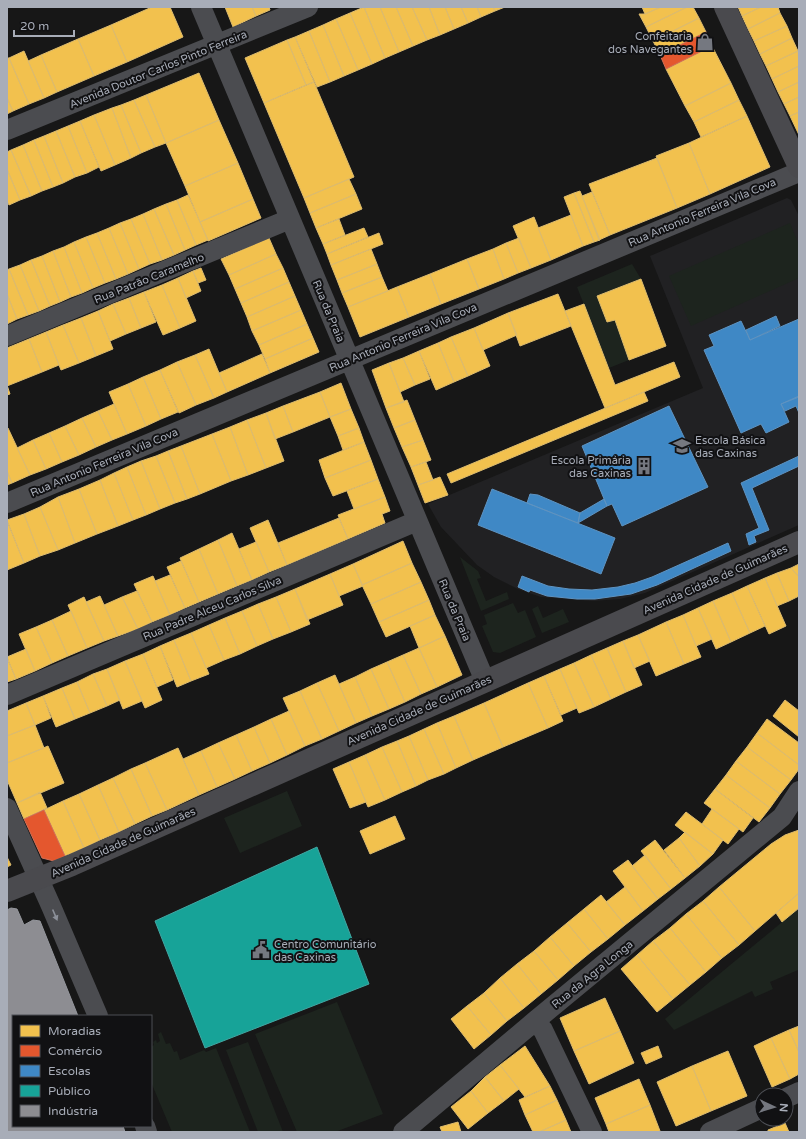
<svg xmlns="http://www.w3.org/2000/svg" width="806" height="1139" viewBox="0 0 806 1139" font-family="'Varela Round',sans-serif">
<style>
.built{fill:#212123}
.green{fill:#1d241e}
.homes{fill:#f2c14e;stroke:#dcbb6e}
.shops{fill:#e4572e;stroke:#d27157}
.schools{fill:#3f88c5;stroke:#5e93c1}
.public{fill:#17a398;stroke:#42a6a2}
.industry{fill:#8d8d92;stroke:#95979d}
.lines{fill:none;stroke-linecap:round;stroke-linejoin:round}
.street{stroke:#4b4c50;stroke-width:20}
.secondary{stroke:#4a4a4e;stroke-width:22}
.oneway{fill:#8c9099}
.labels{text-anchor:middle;stroke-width:4;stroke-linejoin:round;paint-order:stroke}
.poi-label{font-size:11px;fill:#a8adb8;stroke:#111113;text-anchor:end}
.street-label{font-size:11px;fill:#a8adb8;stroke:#111113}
</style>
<rect width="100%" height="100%" fill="#171717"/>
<path class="built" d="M787,198L791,200L799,216V525L645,593L620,599L593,601L541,597L518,589L494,577L477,565L441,527L428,504L703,388L650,256Z"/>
<path class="green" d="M790,223L799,245V278L691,326L669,276Z
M632,264L641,279L597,296L607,322L615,320L629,360L609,368L577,287Z
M460,557L478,571L481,578L477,579L486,601L507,592L509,599L481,611Z
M513,603L518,613L525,610L536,637L500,653L493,652L482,626L487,624L484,615Z
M538,606L543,618L563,609L569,622L542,633L532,609Z
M287,791L302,826L240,853L224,818Z
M799,908V971L798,970L770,982L773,989L755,997L752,991L674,1030L665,1019Z
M337,1002L383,1114L335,1132H297L255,1034Z
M161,1032L166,1044L170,1043L174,1052L177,1051L180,1060L204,1050L206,1052L216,1048L250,1132H172L151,1082V1047L154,1045L153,1042L156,1040L157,1043L160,1041L158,1034Z
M248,1042L283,1132H258L226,1050Z"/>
<path class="homes" d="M152,7H170L183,37L127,62L111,25Z
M225,7H252L256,16L233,27Z
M252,7H269L270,10L256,16Z
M364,7H380L399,52L385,58Z
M364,7L385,58L372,64L350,13Z
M380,7H396L413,46L399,52Z
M396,7H412L427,40L413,46Z
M412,7H429L440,35L427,40Z
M429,7H445L454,29L440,35Z
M445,7H461L468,23L454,29Z
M461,7H477L481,17L468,23Z
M477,7H493L495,11L481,17Z
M493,7H505L495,11Z
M642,7H661L645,14Z
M661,7H687L646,27L639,14H645Z
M687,7H693L699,18L653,41L646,27Z
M738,7H761L742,16Z
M761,7H778L780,13L748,29L742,16Z
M350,13L372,64L358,70L336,19Z
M780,13L787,26L754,41L748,29Z
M699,18L706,32L660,55L653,41Z
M336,19L358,70L344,76L323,25Z
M111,25L127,62L94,76L78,39Z
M323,25L344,76L330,82L309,31Z
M787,26L792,38L760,54L754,41Z
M309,31L330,82L317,87L295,37Z
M295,37L314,82L306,85L287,40Z
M792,38L798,51L766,66L760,54Z
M78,39L94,76L57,92L41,55Z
M287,40L306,85L264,103L245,58Z
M712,46L731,83L685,106L666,69Z
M24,51L44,98L29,104L9,58Z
M798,51L799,66L772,79L766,66Z
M41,55L57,92L44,98L28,61Z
M7,58H9L29,104L13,111L7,98Z
M799,66V82L778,92L772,79Z
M199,73L219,120L166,143L146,95Z
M314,82L354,177L304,198L264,103Z
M799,82V97L784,104L778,92Z
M731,83L739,100L694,122L685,106Z
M146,95L166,143L155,147L134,100Z
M799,97V112L790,116L784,104Z
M7,98L13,111L7,114Z
M134,100L155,147L141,153L121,105Z
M739,100L747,116L701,137L694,122Z
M121,105L141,153L131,158L112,108Z
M112,108L131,158L115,165L94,115Z
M799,112V135L790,116Z
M94,115L115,165L101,171L80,121Z
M747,116L770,167L710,194L689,143Z
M219,120L238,163L185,186L166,143Z
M80,121L99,167L87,173L68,126Z
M68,126L87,173L75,177L56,131Z
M56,131L75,177L63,183L44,136Z
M44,136L63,183L53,187L34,140Z
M34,140L53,187L42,191L23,145Z
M689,143L710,194L677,208L656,156Z
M23,145L42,191L31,196L11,150Z
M11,150L31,196L20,200L7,169V152Z
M657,158L677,208L610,235L589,184Z
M238,163L253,199L200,222L185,186Z
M7,169L20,200L9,205L7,201Z
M349,179L356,194L310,213L304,198Z
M580,191L600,240L594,242L574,193Z
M592,192L610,235L599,240L582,196Z
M574,193L594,242L583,246L564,197Z
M356,194L362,209L316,228L310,213Z
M188,195L208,240L196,245L177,200Z
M253,199L261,218L208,241L200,222Z
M177,200L196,245L185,250L166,204Z
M166,204L185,250L174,255L154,209Z
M154,209L174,255L162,260L143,214Z
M143,214L162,260L150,264L131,219Z
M571,215L583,246L551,260L538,228Z
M534,217L551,260L531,268L513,226Z
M131,219L150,264L139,269L120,223Z
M339,219L345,235L323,244L316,228Z
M120,223L139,269L128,274L109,228Z
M109,228L128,274L116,279L97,233Z
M364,228L368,237L327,254L323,244Z
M97,233L116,279L105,283L86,237Z
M379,233L383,244L331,265L327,254Z
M86,237L105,283L93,288L74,242Z
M269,238L276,254L229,275L221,259Z
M519,238L531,268L518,273L506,243Z
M74,242L93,288L82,293L64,247Z
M506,243L518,273L504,279L493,249Z
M64,247L82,293L71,297L53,251Z
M371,249L377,264L337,280L331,265Z
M493,249L504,279L479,289L467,259Z
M53,251L71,297L60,302L42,256Z
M276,254L283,268L235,289L229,275Z
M42,256L60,302L50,306L31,260Z
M467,259L479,289L441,304L430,274Z
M31,260L50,306L39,311L20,265Z
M377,264L382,277L342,293L337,280Z
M20,265L39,311L28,315L9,269Z
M201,268L206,280L198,283L193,271Z
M283,268L289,282L241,303L235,289Z
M9,269L28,315L17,319L7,294V270Z
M193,271L201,291L186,298L178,278Z
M430,274L441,304L409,317L397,287Z
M382,277L388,291L348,307L342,293Z
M178,278L196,321L180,328L162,285Z
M641,279L666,346L629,360L615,320L607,322L597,296Z
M289,282L295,296L247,317L241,303Z
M162,285L180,328L163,335L144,292Z
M397,287L409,317L360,337L348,307Z
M144,292L156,322L141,328L129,298Z
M7,294L17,319L7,324Z
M558,294L571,326L520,346L508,313Z
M295,296L301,310L252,331L247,317Z
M129,298L141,328L126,334L113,304Z
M113,304L126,334L110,341L98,311Z
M584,304L615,385L674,362L680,377L605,408L565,311Z
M301,310L307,324L259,345L252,331Z
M98,311L113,349L96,356L81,318Z
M508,313L517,335L483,350L474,328Z
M81,318L96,356L79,363L63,325Z
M307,324L313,338L265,359L259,345Z
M63,325L79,363L61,370L46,332Z
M474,328L490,366L468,376L451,337Z
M46,332L59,365L42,372L29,339Z
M451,337L468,376L454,382L438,343Z
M313,338L319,352L270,373L265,359Z
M29,339L42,372L7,386V348Z
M438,343L454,382L436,390L419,351Z
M209,349L227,392L214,398L195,355Z
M419,351L430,379L415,385L403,358Z
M262,354L270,373L227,392L219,373Z
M195,355L214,398L196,405L177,362Z
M403,358L415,385L400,392L389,363Z
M177,362L196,405L179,413L160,370Z
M389,363L404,402L386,408L372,370Z
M160,370L178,412L161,419L143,377Z
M143,377L161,419L146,426L128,384Z
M341,383L351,409L330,417L320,392Z
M128,384L146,426L127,434L109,392Z
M7,385L10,394L7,395Z
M320,392L330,417L293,432L283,406Z
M644,392L648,401L451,483L447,474Z
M407,400L415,420L394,428L386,408Z
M114,404L127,434L112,440L98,411Z
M283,406L293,432L275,439L266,413Z
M351,409L359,428L338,436L330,417Z
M98,411L112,440L96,447L82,418Z
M266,413L284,461L266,468L247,420Z
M82,418L96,447L79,455L65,426Z
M247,420L266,468L248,475L230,427Z
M415,420L423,440L402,447L394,428Z
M65,426L79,455L62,462L49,433Z
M230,427L248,475L231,481L212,434Z
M7,428H8L30,475L12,483L7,471Z
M359,428L364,442L343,450L338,436Z
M49,433L62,462L46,469L33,440Z
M212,434L231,481L200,494L181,446Z
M33,440L46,469L30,475L17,448Z
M423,440L431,460L411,467L402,447Z
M364,442L371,460L325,478L319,460Z
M181,446L200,494L187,499L168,451Z
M168,451L187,499L175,503L156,456Z
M156,456L175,503L160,509L141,461Z
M371,460L378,479L333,496L325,478Z
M141,461L160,509L146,515L127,467Z
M426,462L433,480L418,485L411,467Z
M127,467L146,515L133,520L114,473Z
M7,471L12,483L7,485Z
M114,473L133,520L118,526L100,480Z
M440,477L448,495L425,503L418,485Z
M378,479L385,497L354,509L347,491Z
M100,480L118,526L97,534L79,489Z
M79,489L97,534L75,543L58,497Z
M58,497L75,543L58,550L40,507Z
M385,497L390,511L382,514L385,523L348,539L338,515Z
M40,507L58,550L40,556L24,514Z
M24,514L40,556L24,563L7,520Z
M339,518L348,539L287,565L278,543Z
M268,520L287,565L269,572L250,528Z
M7,521L24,563L7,570Z
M232,533L252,580L237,586L218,540Z
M218,540L237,586L218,594L199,549Z
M403,541L412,563L362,585L353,564Z
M256,542L269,572L252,580L239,549Z
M199,549L218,594L199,602L180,558Z
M181,561L199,602L185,608L167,567Z
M412,563L421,582L371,604L362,585Z
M353,564L363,586L339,596L330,574Z
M799,564V577L791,568Z
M791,568L799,577V596L789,601L777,573Z
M777,573L789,601L777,606L765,578Z
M330,574L343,605L307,620L295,589Z
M170,575L185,608L170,615L155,581Z
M153,576L170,615L152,622L134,584Z
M765,578L786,626L769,634L747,586Z
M421,582L429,600L379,622L371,604Z
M747,586L765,626L750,633L732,593Z
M295,589L310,624L291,632L276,597Z
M137,591L152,622L138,629L122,597Z
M732,593L750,633L731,642L713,601Z
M100,596L118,636L104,641L86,602Z
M84,597L104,641L87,648L68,605Z
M122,597L138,629L118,636L104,605Z
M276,597L291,632L273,639L258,604Z
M429,600L435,615L386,637L379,622Z
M713,601L731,642L716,649L698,608Z
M258,604L273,639L257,646L242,611Z
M698,608L712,639L696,646L683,615Z
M71,611L87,648L68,656L52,620Z
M242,611L257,646L240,654L225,618Z
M435,615L445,636L419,648L410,626Z
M683,615L701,657L684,664L666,622Z
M225,618L240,654L224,660L209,625Z
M52,620L68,656L52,663L36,627Z
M666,622L684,664L656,676L638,635Z
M209,625L224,660L206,668L191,633Z
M36,627L52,663L35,671L19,634Z
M191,633L209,674L191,681L174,640Z
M638,635L650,661L634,668L623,641Z
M445,636L462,675L437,687L419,648Z
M174,640L191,681L177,687L160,646Z
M623,641L642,685L626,692L607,648Z
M160,646L173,680L157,687L143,654Z
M419,648L437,687L421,694L403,655Z
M607,648L626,692L611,699L591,655Z
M26,649L35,671L16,679L7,657Z
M143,654L162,700L145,708L125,661Z
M403,655L421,694L405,702L387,662Z
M591,655L611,699L594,707L574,663Z
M7,658L16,679L7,682Z
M125,661L142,701L123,709L107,669Z
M387,662L405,702L389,709L371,669Z
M574,663L594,707L579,713L560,669Z
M107,669L120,700L107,706L93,674Z
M371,669L389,709L372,716L355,677Z
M560,669L577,708L561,715L544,676Z
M93,674L107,706L90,713L77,682Z
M335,675L356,723L339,731L317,683Z
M544,676L563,721L548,728L528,683Z
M355,677L372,716L356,723L339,684Z
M77,682L90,713L75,719L62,688Z
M317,683L339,731L322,739L300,691Z
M528,683L548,728L503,747L484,703Z
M62,688L75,719L56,727L43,696Z
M300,691L322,739L305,746L283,698Z
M43,696L51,718L35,725L26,703Z
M785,700L799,711V737L773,716Z
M26,703L35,725L7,736V711Z
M484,703L503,747L473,760L454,716Z
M289,711L305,746L287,755L271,719Z
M454,716L473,760L456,768L437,723Z
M271,719L287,755L270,763L254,727Z
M767,719L799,743V765L757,733Z
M437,723L456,768L444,774L424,729Z
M35,725L44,748L7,763V736Z
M254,727L270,763L252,771L236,735Z
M424,729L444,774L428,780L409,736Z
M757,733L799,765V769L791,780L747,747Z
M236,735L252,771L235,779L218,743Z
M409,736L428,780L416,786L397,741Z
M397,741L416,786L402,792L382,747Z
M218,743L235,779L217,787L201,751Z
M48,746L64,783L17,803L7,780V763Z
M382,747L402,792L385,800L365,755Z
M747,747L791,780L780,794L736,761Z
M178,748L199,795L167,810L145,763Z
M201,751L217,787L199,795L183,759Z
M365,755L385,800L368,807L349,762Z
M736,761L780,794L770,808L726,775Z
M349,762L366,802L350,808L333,769Z
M145,763L167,810L152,816L131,769Z
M131,769L152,816L135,824L113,778Z
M726,775L770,808L759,822L715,789Z
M113,778L135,824L119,832L98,785Z
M98,785L119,832L100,840L79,794Z
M715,789L753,818L743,832L704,803Z
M40,792L47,808L24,819L17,803Z
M79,794L100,840L84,848L63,801Z
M63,801L84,848L65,856L44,810Z
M712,809L739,829L728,844L702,824Z
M686,812L723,840L713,854L675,825Z
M395,816L405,839L370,854L360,831Z
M799,830V893L755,931L719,887L771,844L785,835Z
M685,832L713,854L700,866L679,838Z
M679,838L700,866L685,878L664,850Z
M655,840L685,878L671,889L641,851Z
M645,855L671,889L658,899L632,866Z
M7,857L11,865L7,867Z
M628,860L658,899L643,911L613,871Z
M625,887L643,911L625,925L606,902Z
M719,887L755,931L739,945L703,901Z
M799,893V908L782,922L776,913Z
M601,895L625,925L608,939L584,909Z
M703,901L739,945L722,958L686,914Z
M584,909L608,939L591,952L567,923Z
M686,914L722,958L706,972L670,928Z
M567,923L591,952L574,966L550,937Z
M670,928L706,972L690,985L653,941Z
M550,937L574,966L558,980L534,951Z
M653,941L690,985L673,999L637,955Z
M534,951L558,980L541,994L517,964Z
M637,955L673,999L657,1012L621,969Z
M517,964L541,994L524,1008L500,978Z
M500,978L524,1008L507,1021L484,993Z
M484,993L507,1021L491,1035L467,1006Z
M605,998L620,1031L574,1051L560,1018Z
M467,1006L491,1035L474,1049L451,1019Z
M799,1026V1052L789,1030Z
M789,1030L799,1052V1074L790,1079L771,1038Z
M620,1031L634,1063L589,1084L574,1051Z
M771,1038L790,1079L772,1087L754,1046Z
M525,1046L550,1086L525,1097L500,1065Z
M658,1046L662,1057L646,1064L641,1053Z
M728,1051L747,1096L711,1111L692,1066Z
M500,1065L519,1089L504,1101L485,1077Z
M692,1066L711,1111L676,1126L657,1082Z
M485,1077L504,1101L488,1113L471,1091Z
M639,1079L650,1105L606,1124L595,1098Z
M550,1086L557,1100L525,1115L519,1100Z
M471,1091L488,1113L468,1129L451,1107Z
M557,1100L566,1120L539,1132H533L525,1115Z
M650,1105L660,1131L657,1132H609L606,1124Z
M566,1120L571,1132H539Z
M458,1122L461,1132H442L440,1127Z
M785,1123L789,1132H768V1130Z"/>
<path class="shops" d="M706,32L712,46L666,69L660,55Z
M44,810L65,856L54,861L42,858L24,819Z"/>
<path class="schools" d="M776,316L780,326L750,340L746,330Z
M799,319V397L781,404L789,422L766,433L761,424L741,433L704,350L714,346L709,335L741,321L750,340Z
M799,396V413L796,406L785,411L781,404Z
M669,406L708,487L622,526L612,504L607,506L582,446Z
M799,456V466L752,488L769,530L754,536L756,542L749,545L746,534L759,528L741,483Z
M492,489L615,538L601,574L478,525Z
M530,494L538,495L580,513L578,523L527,503Z
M604,499L607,506L578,523L580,513Z
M728,543L731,551L657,585L631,594L595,599H577L547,596L530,590L529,592L518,587L522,576L548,586L569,589L592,590L618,587L635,583L652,577Z"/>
<path class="public" d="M317,847L369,984L205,1048L155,921Z"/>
<path class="industry" d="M11,908L17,909L24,925L33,920L40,921L78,1016H13V1126H123L125,1132H7V910Z"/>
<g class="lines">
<path class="street" d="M201,7L485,681
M7,130L308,7
M7,336L290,219
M7,503L799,172
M7,695L417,521
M7,808L51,906L98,1016
M535,1021L543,1030L592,1132
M786,1098L799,1092
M145,1126L147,1132
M403,1132L535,1021L782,817L799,791
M710,1132L762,1108"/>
<path class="secondary" d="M725,7L799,167
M7,891L72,865L799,542"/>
</g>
<defs><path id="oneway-solid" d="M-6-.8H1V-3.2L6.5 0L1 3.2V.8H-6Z"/></defs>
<use class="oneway" href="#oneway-solid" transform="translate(55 915) rotate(67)"/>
<defs>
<g id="shop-bare" transform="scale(1.38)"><path d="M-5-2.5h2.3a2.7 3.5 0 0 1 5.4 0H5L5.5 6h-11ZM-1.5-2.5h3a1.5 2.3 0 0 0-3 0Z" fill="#757880" stroke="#111113" stroke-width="2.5" paint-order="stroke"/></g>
<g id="school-bare" transform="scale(1.38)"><path d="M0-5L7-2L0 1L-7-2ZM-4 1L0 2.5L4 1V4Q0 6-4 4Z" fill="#757880" stroke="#111113" stroke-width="2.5" paint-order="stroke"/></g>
<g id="building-bare" transform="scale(1.38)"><path d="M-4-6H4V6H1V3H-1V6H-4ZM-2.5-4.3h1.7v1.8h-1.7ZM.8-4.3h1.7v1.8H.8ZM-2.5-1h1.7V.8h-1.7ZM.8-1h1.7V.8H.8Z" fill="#757880" stroke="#111113" stroke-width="2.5" paint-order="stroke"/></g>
<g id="civic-bare" transform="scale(1.38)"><path d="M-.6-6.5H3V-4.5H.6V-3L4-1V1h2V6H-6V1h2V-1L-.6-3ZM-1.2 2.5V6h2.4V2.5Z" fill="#757880" stroke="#111113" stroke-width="2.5" paint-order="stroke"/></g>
</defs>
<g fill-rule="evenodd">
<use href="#shop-bare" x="705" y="42"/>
<use href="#school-bare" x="682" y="446"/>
<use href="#building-bare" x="644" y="466"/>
<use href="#civic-bare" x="261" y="950"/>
</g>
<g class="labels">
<g class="poi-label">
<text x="692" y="40">Confeitaria<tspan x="692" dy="13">dos Navegantes</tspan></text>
<text x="695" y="444" text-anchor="start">Escola Básica<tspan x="695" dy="13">das Caxinas</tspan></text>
<text x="631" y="464">Escola Primária<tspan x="631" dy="13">das Caxinas</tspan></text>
<text x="274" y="948" text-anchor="start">Centro Comunitário<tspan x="274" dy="13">das Caxinas</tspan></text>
</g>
<g class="street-label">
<text transform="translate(158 69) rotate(-22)" y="4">Avenida Doutor Carlos Pinto Ferreira</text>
<text transform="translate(702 212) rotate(-23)" y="4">Rua Antonio Ferreira Vila Cova</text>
<text transform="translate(149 278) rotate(-22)" y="4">Rua Patrão Caramelho</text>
<text transform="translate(329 311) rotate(67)" y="4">Rua da Praia</text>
<text transform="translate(403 337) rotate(-23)" y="4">Rua Antonio Ferreira Vila Cova</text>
<text transform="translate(104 462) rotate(-23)" y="4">Rua Antonio Ferreira Vila Cova</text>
<text transform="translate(715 579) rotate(-24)" y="4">Avenida Cidade de Guimarães</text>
<text transform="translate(212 608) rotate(-23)" y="4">Rua Padre Alceu Carlos Silva</text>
<text transform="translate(455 610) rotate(67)" y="4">Rua da Praia</text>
<text transform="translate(419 710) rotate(-24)" y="4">Avenida Cidade de Guimarães</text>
<text transform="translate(123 842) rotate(-24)" y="4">Avenida Cidade de Guimarães</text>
<text transform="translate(592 974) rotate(-39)" y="4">Rua da Agra Longa</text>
</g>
</g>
<rect width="806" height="1139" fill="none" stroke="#a8adb8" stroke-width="16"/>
<rect x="12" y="1015" width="140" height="112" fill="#111113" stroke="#4d4f55"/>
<rect x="20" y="1025" width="20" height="12" fill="#f2c14e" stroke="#4d4f55"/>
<text x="48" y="1035" font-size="12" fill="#a8adb8">Moradias</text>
<rect x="20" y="1045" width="20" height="12" fill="#e4572e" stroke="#4d4f55"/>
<text x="48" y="1055" font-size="12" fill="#a8adb8">Comércio</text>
<rect x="20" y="1065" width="20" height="12" fill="#3f88c5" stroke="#4d4f55"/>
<text x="48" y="1075" font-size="12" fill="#a8adb8">Escolas</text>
<rect x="20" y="1085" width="20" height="12" fill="#17a398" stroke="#4d4f55"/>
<text x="48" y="1095" font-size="12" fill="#a8adb8">Público</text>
<rect x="20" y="1105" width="20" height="12" fill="#8d8d92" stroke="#4d4f55"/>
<text x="48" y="1115" font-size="12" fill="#a8adb8">Indústria</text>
<g transform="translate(774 1107) rotate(94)"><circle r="19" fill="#111113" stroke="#4d4f55"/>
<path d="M0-3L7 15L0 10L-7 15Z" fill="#757880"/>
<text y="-6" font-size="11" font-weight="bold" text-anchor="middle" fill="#a8adb8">N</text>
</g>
<path d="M14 30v6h60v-6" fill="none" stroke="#a8adb8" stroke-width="2"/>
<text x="20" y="30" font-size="12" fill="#a8adb8" stroke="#111113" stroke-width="3" paint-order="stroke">20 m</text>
</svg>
